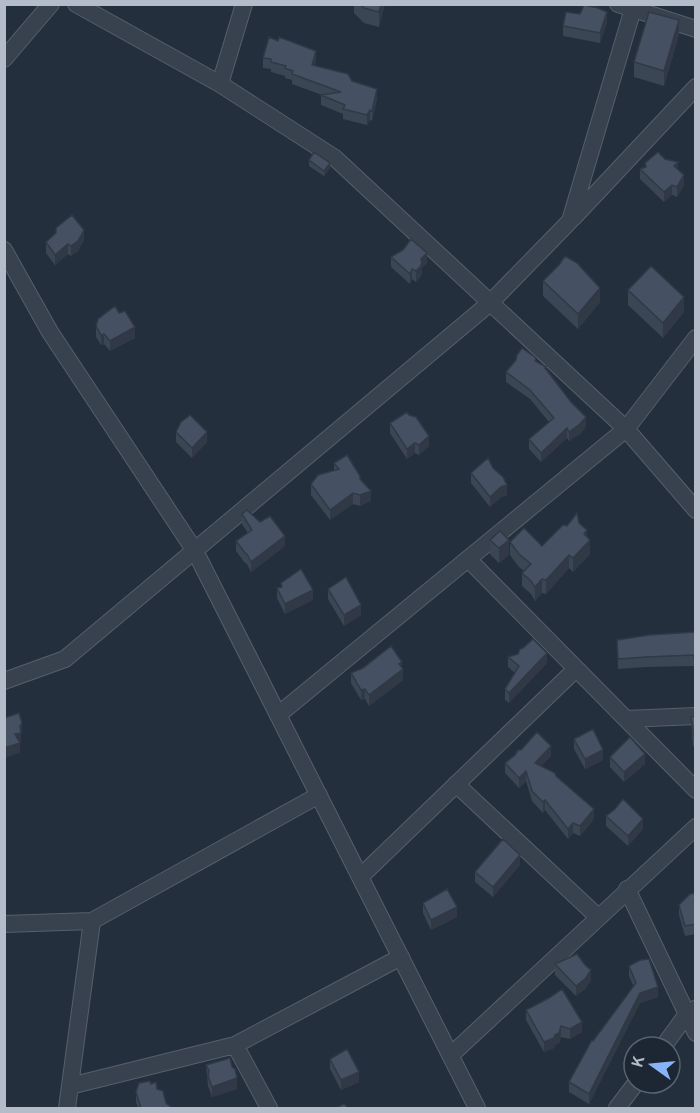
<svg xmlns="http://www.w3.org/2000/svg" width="700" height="1113" viewBox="0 0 700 1113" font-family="Overpass,sans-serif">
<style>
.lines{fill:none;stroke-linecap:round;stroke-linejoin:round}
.street-casing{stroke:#565f6c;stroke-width:18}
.street{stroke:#38414e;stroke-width:16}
.wall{fill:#3b4654}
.shaded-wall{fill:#303945}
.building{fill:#455162;stroke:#303945;stroke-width:1.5}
</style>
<rect width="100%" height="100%" fill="#242f3e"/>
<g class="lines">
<g class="street-casing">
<path id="street" d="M76,4L220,84L335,158L626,429L696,510
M618,4L696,29
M4,59L51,4
M220,84L244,4
M573,218L696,87
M4,250L50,332L195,551L477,1108
M468,559L696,790
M4,681L65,659L490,303L570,221L633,9L631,4
M278,715L626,429L696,338
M626,719L696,716
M456,784L598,917
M360,877L576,669
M627,889L696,1033
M4,924L92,921L319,795
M235,1045L269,1108
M663,1047L687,1014L695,1009
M451,1055L696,827
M70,1086L235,1045L401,957
M67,1108L92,921
M617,1108L636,1083"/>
</g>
<use href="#street" class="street"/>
</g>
<path class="wall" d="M354,4H385L379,27L364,23L354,13Z
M580,14L607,22L600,43L563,36V26Z
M679,35L664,86L634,77V62Z
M263,58L316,61L315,65L352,81L377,99L372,121L370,120L367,125L343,119V114L321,105V95H322L292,84V80L285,78V76L271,72V69L263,68Z
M309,160L330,168L324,176L309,166Z
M640,169L678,170L684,185L677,197L672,195L664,202L640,179Z
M56,233L84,240L78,251L71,256L68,254L55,265L46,253V242Z
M391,257L427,263L422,268V273L420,277L416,282L412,279L410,284L391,267Z
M543,281L600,302L578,329L543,296Z
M628,290L684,312L663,338L628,305Z
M119,313L135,338L110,351L104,344L101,345L96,337V326Z
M536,361L546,370L586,427L580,434L569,441L567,438L541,462L529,449V439L549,422L530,399L506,382V372Z
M409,415L429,446L419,455L415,453L407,459L390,433V423Z
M176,432L207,442L192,458L176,442Z
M334,463L360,480L371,501L360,506L353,504L330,520L311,495V484L334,470Z
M471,473L507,495L501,497L490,507L471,483Z
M242,514L285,546L251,572L247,564L245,563L236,551V541L248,533L242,524Z
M579,523L587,538L590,554L573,572L569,568L546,594L542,593L535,601L531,594L522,586V573L524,571L519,567L510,555V542L542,546L567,526Z
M490,540L509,555L499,563L490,554Z
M281,583L313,600L285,614L277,598V588L281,587Z
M328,589L361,615L344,626L328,599Z
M696,632V668H694V666L646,667L618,669L617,640Z
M508,657L547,663L509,703L505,700V689L515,673L508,667Z
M402,667L403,680L369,706L365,699L361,700L351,683V673Z
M696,716V746H693L691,717Z
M574,739L603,760L585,769L574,749Z
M551,756L541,766L556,776L594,819L580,836L573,833L568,839L545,810L543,813L532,801L526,781L519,788L505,773V763Z
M610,757L645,764L624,782L610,767Z
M606,816L643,829L628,846L606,826Z
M520,865L493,897L475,882V872Z
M696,893V934L685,936L679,915V905Z
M423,903L457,917L431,930L423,913Z
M555,964L591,980L585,989L576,996L555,975Z
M629,966L658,997L640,1003L589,1104L569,1092V1082L593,1041L634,987L629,976Z
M526,1010L582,1032L570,1039L561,1037L559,1043L555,1045L554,1048L544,1052L526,1020Z
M330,1059L359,1082L341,1090L330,1069Z
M206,1065L237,1089L212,1097L208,1086Z
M151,1084L157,1089L166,1103L172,1108H138L136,1102V1092Z"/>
<path class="shaded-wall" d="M381,4H385L379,27V12Z
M607,12V22L600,43V33Z
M679,20V35L664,86V71Z
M316,51V61L312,75V65Z
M377,89V99L372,121V111Z
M370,110V120L367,125V115Z
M678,162V172L674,166Z
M330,163V168L324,176V171Z
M684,175V185L677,197V187Z
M672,185V195L664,202V192Z
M84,230V240L78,251L71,256V246Z
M68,244V254L55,265V255Z
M427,253V263L422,268V273L416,282V271L421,259Z
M412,269V279L410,284V274Z
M600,288V302L578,329V314Z
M684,297V312L663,338V323Z
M135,327V338L110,351V341Z
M104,334V344L101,345V335Z
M586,417V427L580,434L569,441V432Z
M567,428V438L541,462V453Z
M207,432V442L192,458V448Z
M429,436V446L419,455V445Z
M415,443V453L407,459V449Z
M507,485V495L501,497L490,507V497L501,487Z
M371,491V501L360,506V495Z
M353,493V504L330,520V510Z
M587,530V543L590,540V554L573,572V558L584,534Z
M285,536V546L251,572V562Z
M509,540V555L499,563V548Z
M569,555V568L546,594V580Z
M542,579V593L535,601V587Z
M313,590V600L285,614V604Z
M361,605V615L344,626V615Z
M547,653V663L509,703V693Z
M402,662V671L403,669V680L369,706V695Z
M365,689V699L361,700V690Z
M22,723V733L21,734V743H20V753L4,758V748Z
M551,746V756L535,773V763Z
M603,750V760L585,769V759Z
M645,754V764L624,782V772Z
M526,771V781L519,788V778Z
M545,800V810L543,813V802Z
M594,809V819L580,836V826Z
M643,819V829L628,846V836Z
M573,823V833L568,839V829Z
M520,855V865L493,897V887Z
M457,907V917L431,930V920Z
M591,970V980L585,989L576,996V986Z
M658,987V997L640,1003L589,1104V1094L640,993Z
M582,1022V1032L570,1039V1029Z
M561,1026V1037L559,1043L555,1045L554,1048L544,1052V1042L555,1035Z
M359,1072V1082L341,1090V1080Z
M237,1078V1089L212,1097V1087Z"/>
<path class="building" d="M360,4H381L379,12L364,8Z
M584,5L593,7V6L607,12L600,33L563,26L566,12L580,14Z
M649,12L679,20L664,71L634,62Z
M269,37L278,41L279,37L316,51L312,65L348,74L352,81L377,89L372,111L370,110L367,115L343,109L345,105L321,95L341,92L292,74L293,71L285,68L286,66L271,62V59L263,58Z
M314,152L330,163L324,171L309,160Z
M658,152L665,159L678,162L674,166L684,175L677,187L672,185L664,192L640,169L646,167L645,163Z
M72,215L84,230L78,241L71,246L68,244L55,255L46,242L56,233V228Z
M411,239L427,253L421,259L422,263L420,267L416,271L412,269L410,274L391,257L403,250Z
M565,256L577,263L600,288L578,314L543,281L559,265Z
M651,266L684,297L663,323L628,290Z
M115,306L119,313L125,311L135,327L110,341L104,334L101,335L96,326L98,319Z
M522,348L536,358L535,361L546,367L545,368L571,402L586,417L580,424L569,432L567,428L541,453L529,439L554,418L530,390L506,372L516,360L517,355Z
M407,412L409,415L416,417L429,436L419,445L415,443L407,449L390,423Z
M190,415L207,432L192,448L176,432L181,422Z
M347,455L360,476V479L371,491L360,495L353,493L330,510L311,484L318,475L339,469L334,463Z
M488,458L493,468L503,477L507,485L501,487L490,497L471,473Z
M247,510L260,522L270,516L285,536L251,562L247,554L245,553L236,541L252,530L242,514Z
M577,513L579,523L587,530L584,534L590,540L573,558L569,555L546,580L542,579L535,587L531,581L522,573L531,564L519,554L510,542L524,528L542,546L563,525L567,526Z
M500,531L509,540L499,548L490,540Z
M301,569L313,590L285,604L277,588L282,587L281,583Z
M346,577L361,605L344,615L328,589Z
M696,632V658H694V655L646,657L618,659L617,640L649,635Z
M533,639L547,653L509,693L505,689L519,666L508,657L518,654L520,649L523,648Z
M391,646L402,662L399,664L403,669L369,695L365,689L361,690L351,673L363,668Z
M19,713L22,723L20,726L21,733L15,734L20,743L4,748V718Z
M696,716V736H693V728L691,717Z
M593,729L603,750L585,759L574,739Z
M537,732L551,746L535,763L555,773L556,776L594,809L580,826L573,823L568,829L545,800L543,802L532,791L526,771L519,778L505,763L515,755L518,750H521Z
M630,737L645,754L624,772L610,757Z
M623,799L643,819L628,836L606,816L615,809Z
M503,839L520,855L493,887L475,872Z
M447,889L457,907L431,920L423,903Z
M696,893V924L685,926L679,905L690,894Z
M577,954L586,966L591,970L585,979L576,986L555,964Z
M649,959L658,987L640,993L589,1094L569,1082L592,1040L593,1041L636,983L629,966L640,960Z
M562,989L582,1022L570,1029L561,1026L559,1033L555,1035L554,1038L544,1042L526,1010L549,998Z
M347,1049L359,1072L341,1080L330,1059Z
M230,1058L232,1067L235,1069L237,1078L212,1087L208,1076L209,1071L206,1065Z
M150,1081L151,1084L156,1082L157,1089L163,1091L166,1103L172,1108H141L136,1092L139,1083Z
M344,1104L348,1108H336Z"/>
<rect width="700" height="1113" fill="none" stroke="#b4bcc9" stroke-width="12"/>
<g transform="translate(652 1065) rotate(285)"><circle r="28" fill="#1d2633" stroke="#59626f" stroke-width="1.5"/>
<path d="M0-4.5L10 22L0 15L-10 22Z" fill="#8ab4f8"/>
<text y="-9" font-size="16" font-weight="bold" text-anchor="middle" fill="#b4bcc9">K</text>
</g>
</svg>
